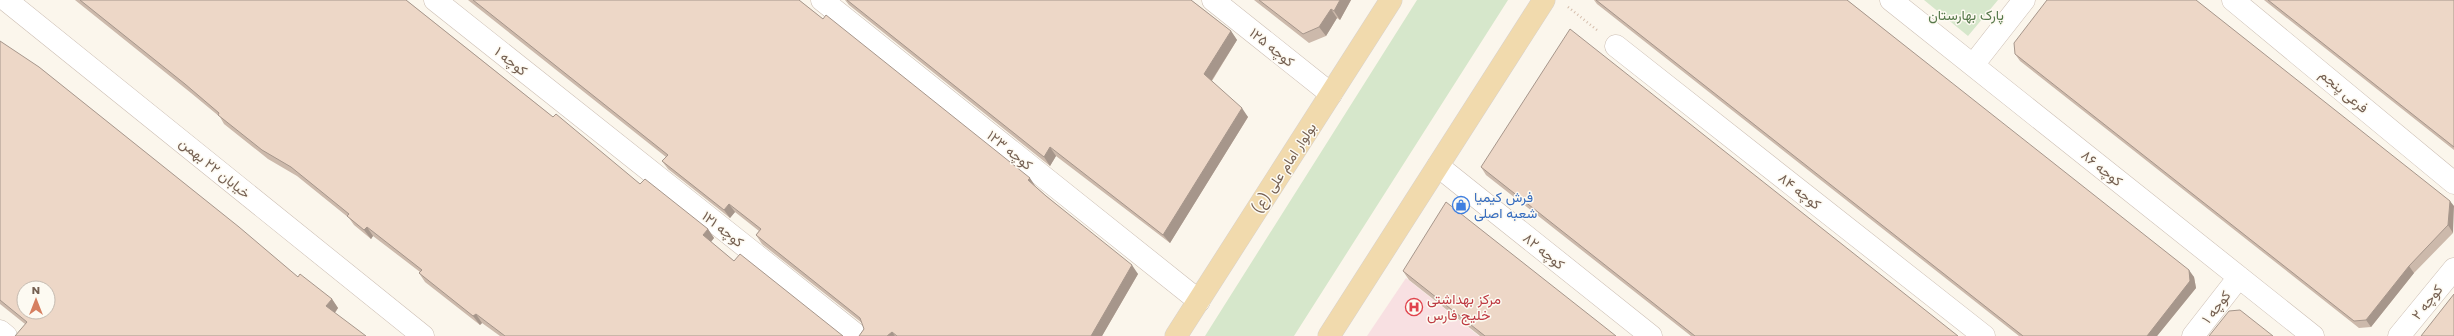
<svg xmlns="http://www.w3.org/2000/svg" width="2454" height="336" viewBox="0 0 2454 336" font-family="Poppins,Vazirmatn,sans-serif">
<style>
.medical{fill:#f8e0e2}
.green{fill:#d6e7cb}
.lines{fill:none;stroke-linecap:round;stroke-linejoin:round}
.minor-casing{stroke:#ccbeb3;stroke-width:23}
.tertiary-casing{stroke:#ccbeb3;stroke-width:23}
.primary-casing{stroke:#d8d2ce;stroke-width:23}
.path{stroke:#d3bba9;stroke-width:2.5;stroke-dasharray:1 3;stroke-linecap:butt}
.minor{stroke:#fff;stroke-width:22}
.tertiary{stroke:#fff;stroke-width:22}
.primary{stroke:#f1daad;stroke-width:22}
.wall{fill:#ccb9ab}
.shaded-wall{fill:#a6968b}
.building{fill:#edd7c7;stroke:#a6968b;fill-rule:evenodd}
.labels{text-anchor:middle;stroke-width:3;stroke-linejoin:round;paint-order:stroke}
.park-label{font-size:14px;fill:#56784a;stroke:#fdfaf2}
.street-label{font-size:14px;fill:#745f51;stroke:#fdfaf2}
.shop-label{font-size:14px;fill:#366cbe;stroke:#fdfaf2;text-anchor:start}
.health-label{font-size:14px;fill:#be3a42;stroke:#fdfaf2;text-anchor:start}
</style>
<rect width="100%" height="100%" fill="#fbf6ec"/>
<path class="medical" d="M1406,278L1479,336H1367Z"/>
<path class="green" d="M1417,0H1508L1294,336H1205Z
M1924,0H1998L1968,36Z"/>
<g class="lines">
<g class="minor-casing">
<path id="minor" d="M435,0L858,336
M822,0L1199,301
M1213,0L1331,94
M1891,0L2313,336
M2233,0L2454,183
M1616,46L1984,336
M1973,65L2024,0
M1438,166L1651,336
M0,331L6,336
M2193,336L2239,277
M2399,336L2454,269"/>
</g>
<g class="tertiary-casing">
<path id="tertiary" d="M6,0L423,336"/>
</g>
<g class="primary-casing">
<path id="primary" d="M1176,336L1391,0
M1329,336L1544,0"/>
</g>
<path class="path" d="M1568,7L1597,30"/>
<use href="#minor" class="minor"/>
<use href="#tertiary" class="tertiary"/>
<use href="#primary" class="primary"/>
</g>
<path class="wall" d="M75,0H406L553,117L640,184L708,229L714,238L711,242L734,261L843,336H500L482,323L480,325L425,282L419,273L420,272L373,236L371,239L354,225L349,218L297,176L268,159L224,124L220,117L191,93Z
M468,0H799L1036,187L1138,274L1102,336H859L864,329L862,323L762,244L756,235L759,231L735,212L730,218L668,169L662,161L666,157Z
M845,0H1191L1231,31L1237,40L1212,81L1248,117L1170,243L1056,156L1050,166L849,5Z
M1254,0H1351L1340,20L1337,18L1326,36L1309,43Z
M1594,0H1847L2194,277L2196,288L2157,336H2019L1597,4Z
M2264,0H2454V150Z
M0,41L298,277L332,299L338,308L335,313L25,324L0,304Z
M2015,54L2450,201L2453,233L2414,273L2371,327L2359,328L2020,61Z
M1481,167L1958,336H1691L1486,175Z
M1403,271L1616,336H1480L1409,280Z"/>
<path class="shaded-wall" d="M1340,0H1351L1340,20L1334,11Z
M1331,9L1337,18L1326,36L1319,27Z
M1231,31L1237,40L1210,83L1204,74Z
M1242,108L1248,117L1170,243L1163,235Z
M1050,147L1056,156L1050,166L1044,157Z
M1030,178L1036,187L1028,180Z
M2450,201L2454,206L2453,233L2448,225Z
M729,204L735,212L730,218L724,210Z
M367,227L373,236L371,239L364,230Z
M708,229L714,238L709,244L703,235Z
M1132,265L1138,274L1102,336H1091Z
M2409,266L2414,273L2371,327L2366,320Z
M2189,270L2194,277L2196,288L2157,336H2147Z
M332,299L338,308L333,315L326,306Z
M476,314L482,323L480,325L473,316Z
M892,332L895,336H887Z"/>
<path class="building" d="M80,0H406L553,117L556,114L640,184L645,179L708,229L703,235L734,261L740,254L843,336H505L476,314L473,316L419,273L422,270L367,227L364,230L347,216L349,214L291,167L262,150L218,115L219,113L185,84Z
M473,0H799L823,19L826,15L1030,178L1028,180L1046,196L1132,265L1091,336H897L892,332L887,336H859L864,329L860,318L756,235L761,229L729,204L724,210L662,161L668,155Z
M847,0H1191L1231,31L1204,74L1242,108L1163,235L1050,147L1044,157Z
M1259,0H1340L1334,11L1331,9L1319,27L1303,34Z
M1596,0H1847L2189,270L2190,281L2147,336H2023Z
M2047,0H2196L2450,201L2448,225L2409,266L2366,320L2354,321L2015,54L2014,43Z
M2268,0H2454V147Z
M1570,29L1958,336H1695L1481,167Z
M0,41L39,67L239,227L298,277L300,274L332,299L326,306L366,336H15L27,322L0,300ZM24,288H48V312H24Z
M1446,202L1616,336H1485L1403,271Z
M2454,294V336H2421Z
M2240,310L2273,336H2209L2229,311Z"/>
<defs>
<g id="shop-ring" transform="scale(0.9)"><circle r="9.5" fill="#fdfaf2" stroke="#3f7fe0" stroke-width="1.5"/><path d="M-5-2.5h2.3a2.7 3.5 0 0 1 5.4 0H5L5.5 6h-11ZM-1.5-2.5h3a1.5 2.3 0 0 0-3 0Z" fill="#3f7fe0"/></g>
<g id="hospital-ring" transform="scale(0.9)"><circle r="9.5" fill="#fdfaf2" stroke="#e0444e" stroke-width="1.5"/><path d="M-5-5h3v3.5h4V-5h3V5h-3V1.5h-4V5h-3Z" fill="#e0444e"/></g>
</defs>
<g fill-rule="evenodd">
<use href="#shop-ring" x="1461" y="205"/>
<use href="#hospital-ring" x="1414" y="307"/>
</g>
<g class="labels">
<g class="park-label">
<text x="1966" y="20">پارک بهارستان</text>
</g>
<g class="street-label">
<text transform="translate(1272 47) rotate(39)" y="5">کوچه ۱۲۵</text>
<text transform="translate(511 61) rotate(38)" y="5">کوچه ۱</text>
<text transform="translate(2344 91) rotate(40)" y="5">فرعی پنجم</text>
<text transform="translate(1010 150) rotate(39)" y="5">کوچه ۱۲۳</text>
<text transform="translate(215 168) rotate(39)" y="5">خیابان ۲۲ بهمن</text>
<text transform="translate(1284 168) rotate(-57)" y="5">بولوار امام علی (ع)</text>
<text transform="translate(2102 168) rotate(39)" y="5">کوچه ۸۶</text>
<text transform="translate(1800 191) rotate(38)" y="5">کوچه ۸۴</text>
<text transform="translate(723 229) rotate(38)" y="5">کوچه ۱۲۱</text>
<text transform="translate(1544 251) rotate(39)" y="5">کوچه ۸۲</text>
<text transform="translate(2427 302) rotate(-51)" y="5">کوچه ۲</text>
<text transform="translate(2216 307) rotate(-52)" y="5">کوچه ۱</text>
</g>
<g class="shop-label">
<text x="1474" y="202">فرش کیمیا<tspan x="1474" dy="16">شعبه اصلی</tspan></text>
</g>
<g class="health-label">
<text x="1427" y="304">مرکز بهداشتی<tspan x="1427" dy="16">خلیج فارس</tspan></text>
</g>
</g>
<g transform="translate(36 300)"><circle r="19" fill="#fdfaf2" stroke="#c6bcb2"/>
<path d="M0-3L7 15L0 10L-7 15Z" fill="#d67f60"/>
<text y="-6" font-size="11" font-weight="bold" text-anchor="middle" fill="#745f51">N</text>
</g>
</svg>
